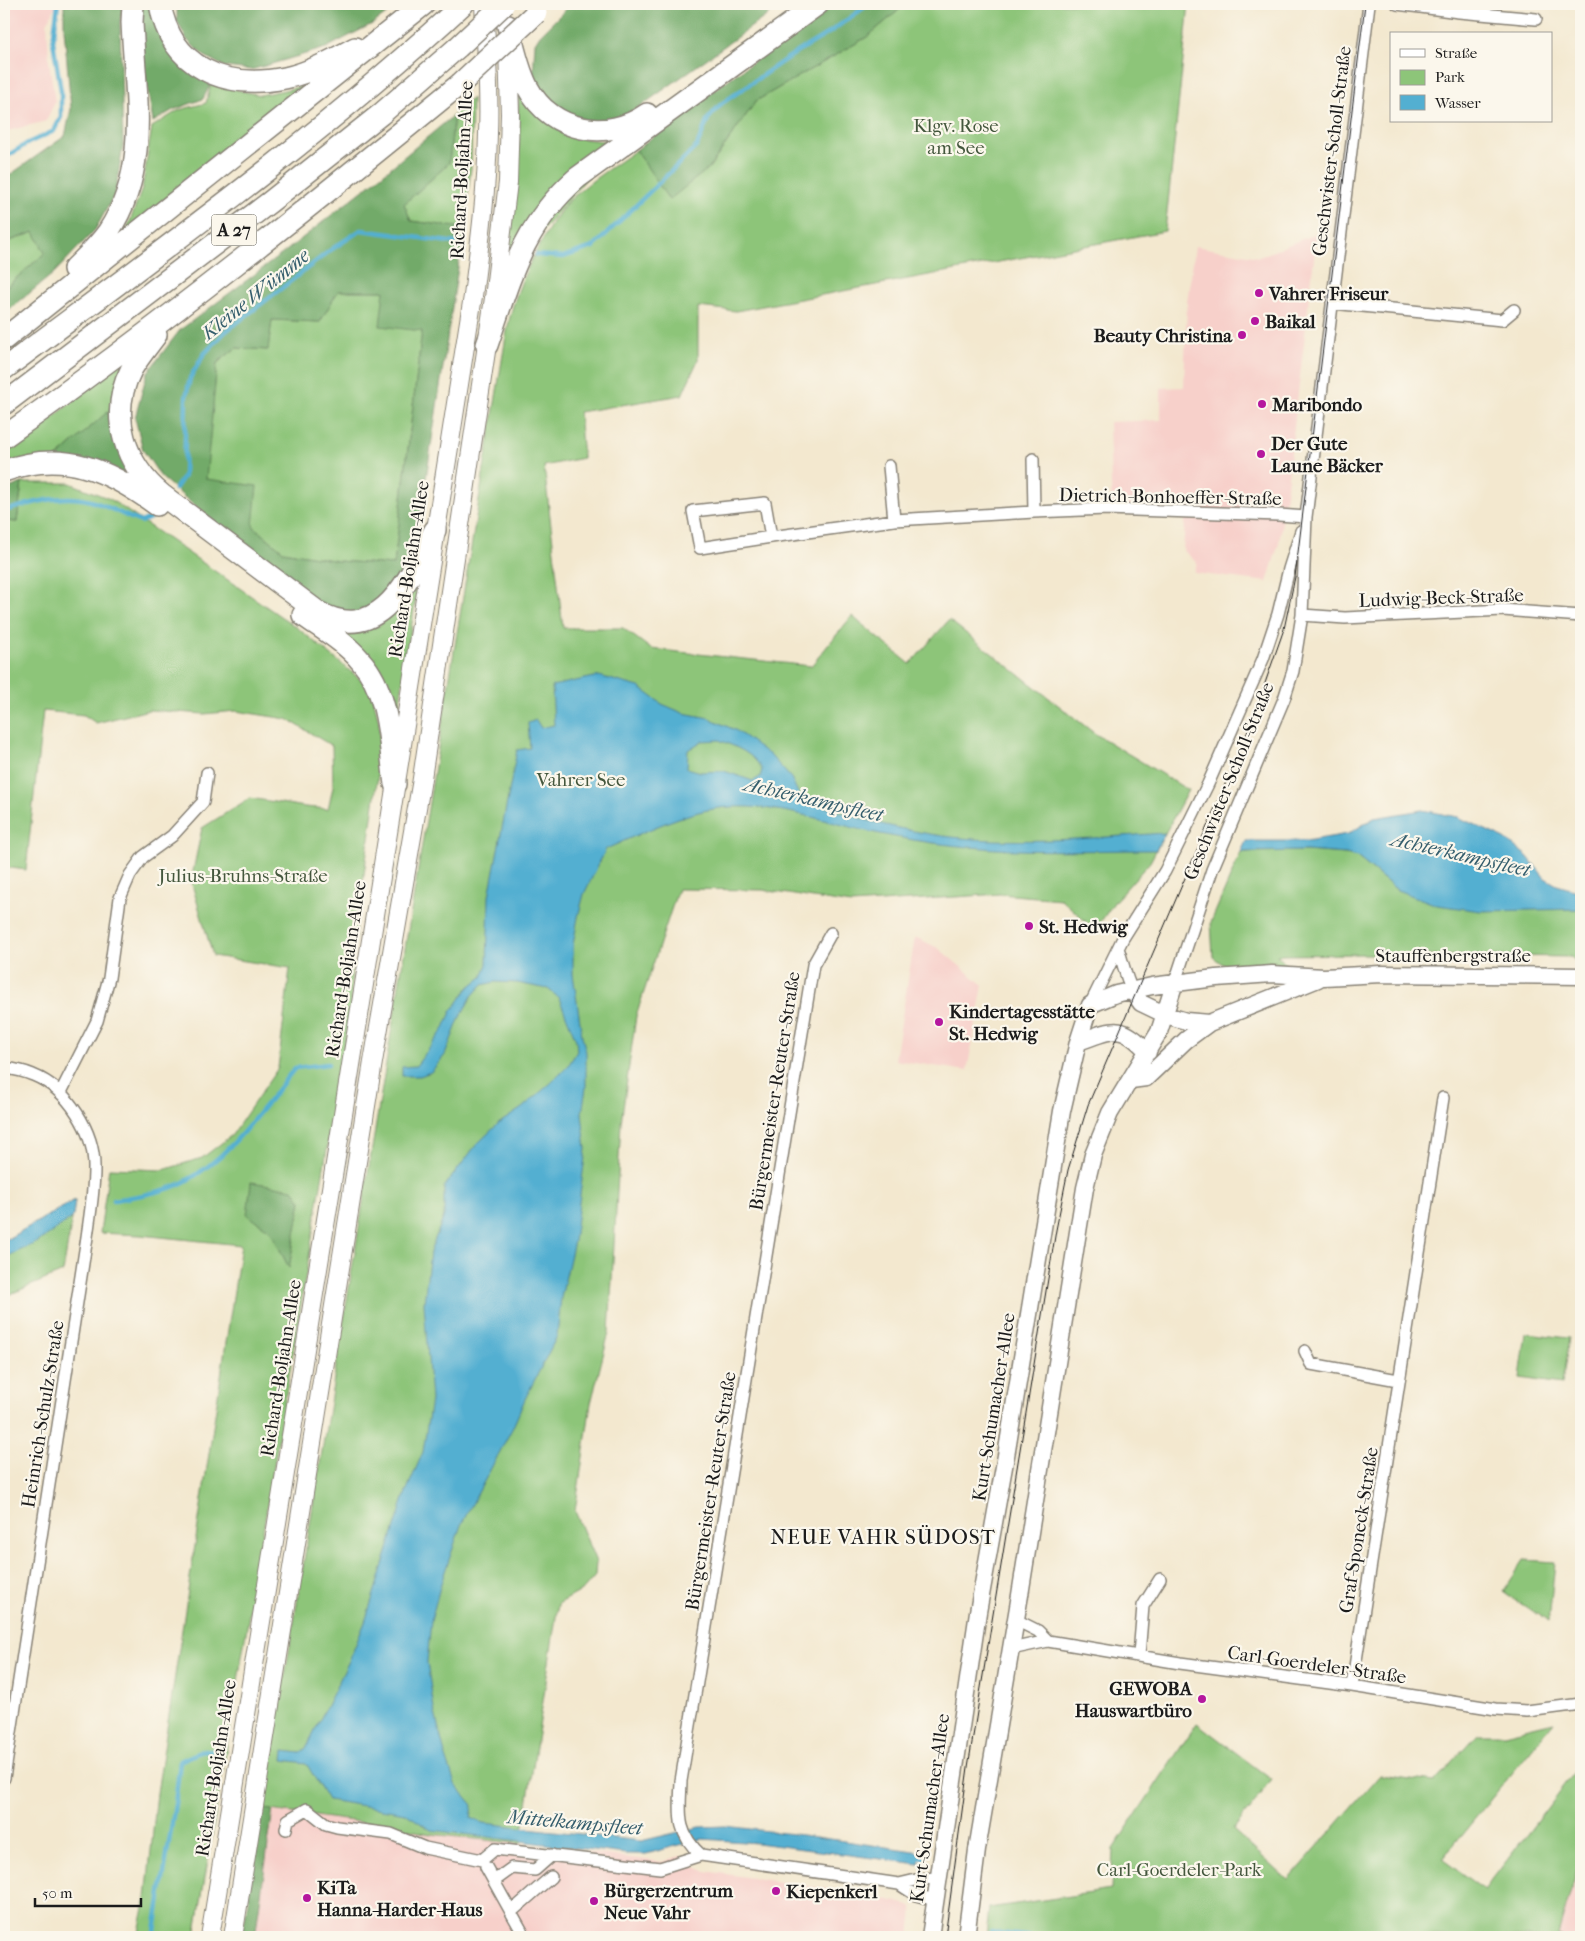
<svg xmlns="http://www.w3.org/2000/svg" width="1585" height="1941" viewBox="0 0 1585 1941" font-family="'IM FELL French Canon',serif">
<style>
.built{fill:#f7d0ca}
.green{fill:#8dc579;stroke:#54704a;fill-rule:evenodd}
.forest{fill:#72aa69;stroke:#476342;fill-rule:evenodd}
.water{fill:#53afd1;stroke:#386676;fill-rule:evenodd}
.lines{fill:none;stroke-linecap:round;stroke-linejoin:round}
.stream{stroke:#53afd1;stroke-width:4.5}
.street-casing{stroke:#888276;stroke-width:14}
.secondary-casing{stroke:#888276;stroke-width:19}
.primary-casing{stroke:#888276;stroke-width:20}
.highway-casing{stroke:#888276;stroke-width:24}
.street{stroke:#fff;stroke-width:11}
.secondary{stroke:#fff;stroke-width:16}
.primary{stroke:#fff;stroke-width:18}
.highway{stroke:#fff;stroke-width:21}
.tram{stroke:#1c1c1c;stroke-width:1}
.highway-bridge-casing{stroke:#888276;stroke-width:24;stroke-linecap:butt}
.highway-bridge{stroke:#fff;stroke-width:21}
.poi-dot{fill:#b5179e;stroke:#fbf7ec;stroke-width:2}
.labels{text-anchor:middle;stroke-width:4.5;stroke-linejoin:round;paint-order:stroke}
.shield{fill:#fbf7ec;stroke:#5f5e5a;stroke-width:1}
.shield-label{font-size:18px;font-weight:bold;fill:#1c1c1c}
.park-label{font-size:19px;fill:#44573d;stroke:#fbf7ec}
.street-label{font-size:19px;fill:#1c1c1c;stroke:#fbf7ec}
.poi-label{font-size:19px;font-weight:bold;fill:#1c1c1c;stroke:#fbf7ec;text-anchor:start}
.water-label{font-size:20px;font-style:italic;fill:#355e6d;stroke:#fbf7ec}
.quarter-label{font-size:21px;letter-spacing:1px;fill:#1c1c1c;stroke:#fbf7ec}
</style>
<rect width="100%" height="100%" fill="#fbf7ec"/>
<filter id="ink" filterUnits="userSpaceOnUse"><feTurbulence type="fractalNoise" baseFrequency=".02" numOctaves="2"/><feDisplacementMap in="SourceGraphic" scale="10" xChannelSelector="R" yChannelSelector="G"/><feConvolveMatrix kernelMatrix="1 2 1 2 8 2 1 2 1" color-interpolation-filters="sRGB"/></filter>
<filter id="wash" filterUnits="userSpaceOnUse"><feTurbulence type="fractalNoise" baseFrequency=".0096" numOctaves="4" result="noise"/><feDisplacementMap in="SourceGraphic" scale="20" xChannelSelector="R" yChannelSelector="G"/><feGaussianBlur stdDeviation="1.12" result="paint"/><feColorMatrix in="noise" values="0 0 0 0 0 0 0 0 0 0 0 0 0 0 0 0 0 1.4 0 .05"/><feComposite in="paint" operator="in"/></filter>
<g filter="url(#wash)">
<rect width="100%" height="100%" fill="#f3e8cf"/>
<path class="built" d="M4,4H57L47,23L49,61L55,102L46,121L4,132Z
M1317,233L1286,494L1279,543L1267,582L1194,573L1197,563L1183,550L1186,511L1112,510L1109,422L1161,420V388L1184,387L1187,302L1195,246L1259,257Z
M915,937L938,948L983,985L967,1071L895,1060Z
M273,1810L382,1825L431,1834L521,1844L662,1862L680,1856L692,1866L705,1871L875,1896L904,1904L913,1908L910,1937H255Z
M1581,1857V1937H1563L1558,1936Z"/>
<path class="green" d="M906,4H1189L1165,231L736,311L698,307V360L682,395L579,412L583,458L544,466L563,628H623L651,649L811,666L852,616L910,664L949,620L1094,733L1188,790L1150,862L1115,901L1095,930L1061,899L1000,894L851,904L763,890L678,889L636,1016L621,1123L609,1332L591,1403L575,1511L596,1562L595,1576L583,1590L558,1604L521,1844L431,1834L382,1825L263,1809L507,330C514,295 527,266 545,235C553,222 561,209 572,198C591,180 615,165 636,150L669,199L709,168L756,101L867,37Z
M518,83L577,138L603,141L621,137L506,274L517,188L519,139Z
M211,84L260,95L309,85L277,105L126,232L142,189L152,127L179,110L206,103Z
M472,98L471,168L464,228L411,221L404,204L449,163L454,115Z
M35,232L45,253L4,289V243Z
M338,291H385L422,331L394,565L338,561L283,551L253,526L205,480L217,363L236,348L267,350L272,320L320,322Z
M127,356L114,406L55,459L4,467V452C48,424 87,390 127,356Z
M22,483H70L110,499L299,629L371,688L379,722L380,761L351,966L352,1000L195,1937H138L146,1898L157,1793L241,1245L140,1235L100,1233L109,1168L163,1170L202,1158L232,1135L278,1068L290,968L213,956L191,881L202,828L250,798L305,807L328,809L333,787L332,746L287,719L236,711L204,714L149,710L96,723L84,715L43,711L26,870L4,867V521L17,522ZM301,1201L289,1267L270,1230Z
M421,564L396,727L332,628L351,633L378,626L398,608Z
M1306,851L1346,854L1357,857L1397,890L1539,909H1581V967L1571,957L1364,954L1277,955L1286,964L1229,969L1213,957L1211,922L1241,852Z
M75,1200L63,1272L13,1293L4,1299V1241Z
M1526,1333L1569,1338L1562,1384L1520,1378Z
M1524,1560L1555,1562L1549,1622L1503,1592Z
M1554,1722L1442,1859L1484,1890L1581,1764V1857L1558,1935L1563,1937H986L989,1908L1111,1890L1113,1849L1197,1723L1272,1780L1233,1830L1288,1880L1380,1775L1434,1782L1478,1734H1504Z"/>
<path class="forest" d="M64,4H123L120,22L123,146L115,194L95,230L54,273L4,314V289L45,253L34,232L4,243V179L65,136L71,109L64,28Z
M142,4H152L178,60L210,85L203,99L173,110L153,122L141,50Z
M177,4H400L374,23L326,48L251,70L225,67L203,55L187,40L177,21Z
M571,4H783L641,106L618,118L591,122L560,111L543,94L533,75L535,43L540,35Z
M834,4H906L867,37L756,101L709,168L669,200L636,150L693,105Z
M454,115L449,163L404,204L411,221L464,228L421,512L413,548L401,582L363,616L333,614L280,579L161,477L143,450L135,418L147,373L180,330L282,254L376,180ZM338,291H384L380,326L422,331L394,565L338,561L283,551L253,526L257,486L206,479L217,363L236,348L268,350L272,320L320,322Z
M114,406L143,489L55,459Z
M22,483L17,522L4,521V490Z
M251,1182L293,1189L301,1201L289,1268L270,1230L247,1215Z
M263,1809L273,1810L255,1937H242Z"/>
<path class="water" d="M599,676L639,687L662,704L683,713L709,718L737,731L770,755L791,778L800,797C842,815 891,828 936,835C1011,846 1090,838 1165,833L1156,850C1095,850 1032,853 970,847C934,844 897,838 862,830C818,819 776,805 731,807C688,809 645,832 606,849L584,894L578,917L573,945V974L582,1036L586,1052V1088L582,1113L586,1149L574,1241L561,1298L557,1336L525,1399L513,1427L461,1525L441,1583L431,1621L427,1662L434,1709L445,1754L455,1784L473,1805L471,1818L484,1823L641,1841L700,1827L725,1826L802,1835L921,1852L919,1864L757,1843L718,1840L702,1839L646,1854H625L431,1830L405,1813L328,1800L306,1763L283,1760L284,1751L300,1753L306,1748L349,1661L365,1622L406,1492L423,1452L431,1400L424,1303L430,1252L444,1216V1187L477,1144L498,1124L522,1108L551,1083L568,1066L577,1051L576,1040L559,998L548,989L517,983L495,982L482,985L472,996L460,1017L445,1055L431,1072L420,1076H402V1067L416,1066L443,1030L451,1012L468,988L482,977L487,964L489,896L517,750L530,748L528,723L536,720L541,728L554,725L552,686ZM719,740C736,747 754,753 762,770L760,777L753,781L724,771L701,772L687,768L688,750L702,741Z
M1422,810L1458,817L1505,839L1527,856L1545,878L1557,885L1581,892V909L1481,911L1437,905L1397,890L1357,857L1346,854L1306,851L1241,852L1246,841H1306L1348,834L1374,818Z
M75,1200L73,1217L38,1242L4,1258V1241Z"/>
<g class="lines">
<path class="stream" d="M4,158L28,143L54,131L61,117V91L53,41L58,4
M536,255L563,257L593,247L697,146L708,119L721,104L786,59L830,32L869,4
M175,489L184,476L186,397L190,378L204,354L225,332L332,249L361,230L457,243
M4,511C31,503 62,493 91,501C108,506 124,516 141,522L150,518
M114,1200C137,1196 163,1193 184,1182C230,1158 262,1108 295,1068L328,1064
M915,1857L924,1858
M991,1932L1034,1937
M154,1937L175,1804L180,1761L204,1750L219,1751"/>
</g>
</g>
<g filter="url(#ink)">
<g class="lines">
<g class="street-casing">
<path id="street" d="M1397,4L1459,12L1536,19
M1332,303L1502,320L1514,310
M1033,459L1034,512
M889,466L894,520
M765,503L771,537L700,548L693,511Z
M771,537L894,520L1034,512L1106,509L1279,515L1306,517
M1302,615L1345,618L1503,610L1581,616
M831,933L813,965L681,1781C680,1812 675,1832 701,1855L899,1884L920,1879L938,1878
M1118,948C1123,962 1125,976 1132,990
M1175,982L1212,870L1284,699L1293,671L1302,615L1306,517L1369,4
M1090,1005L1123,938L1165,871L1208,784L1263,659L1278,614L1289,569L1301,531
M4,1068C13,1069 24,1071 33,1075C68,1089 95,1132 94,1169C94,1192 90,1215 87,1237L4,1778
M61,1092L97,1021L109,978L120,898L130,875L143,857L172,836L203,802L207,773
M1305,1351L1311,1364L1398,1380
M1016,1620L1038,1631L1048,1641
M1011,1649L1048,1641L1180,1663L1352,1686L1496,1709L1527,1711L1581,1704
M1139,1655L1143,1606L1160,1579
M1352,1686L1443,1098
M286,1829L288,1820L307,1809L326,1824L337,1827L391,1834L425,1848L482,1860L495,1849L660,1868L701,1855
M486,1867L525,1937
M494,1881L512,1868L535,1870L552,1855
M899,1884L916,1895L935,1900
M511,1912L551,1877"/>
</g>
<g class="secondary-casing">
<path id="secondary" d="M1132,990L1141,1003L1166,1015L1186,1021L1209,1023
M1078,1042C1113,1030 1121,1022 1148,1052
M1131,1080L1146,1078L1186,1040L1209,1023L1318,979
M930,1937L978,1612L1007,1450L1062,1111L1078,1042L1090,1005L1116,994L1152,986L1216,978L1272,974L1324,977L1381,974L1581,976
M966,1937L977,1850L1020,1595L1085,1188L1093,1155L1110,1113L1159,1032L1175,982"/>
</g>
<g class="primary-casing">
<path id="primary" d="M210,1937L362,997L473,296C480,242 487,188 488,133C490,90 486,47 484,4
M233,1937L373,1062L421,785L494,298L508,182L510,114L508,47"/>
</g>
<g class="highway-casing">
<path id="highway" d="M160,4C171,68 225,90 285,78C309,73 333,60 355,48
M508,26C514,46 518,70 528,88C551,132 608,142 647,114
M74,269C86,257 98,246 108,232C151,168 135,95 132,22L133,4
M156,335C147,347 138,358 131,370C108,415 125,465 162,495L318,612C382,647 410,575 435,530
M4,339L424,4
M487,345C510,279 522,226 577,178L818,4
M4,369C160,252 320,137 463,4
M4,404L270,202L381,114L458,47
M4,437C161,326 311,206 460,84
M4,471C64,449 109,470 157,505
M303,615C322,629 345,642 360,660C390,693 389,742 395,784"/>
</g>
<use href="#street" class="street"/>
<use href="#secondary" class="secondary"/>
<use href="#primary" class="primary"/>
<use href="#highway" class="highway"/>
<path class="tram" d="M945,1937L968,1767L1056,1230L1068,1170L1088,1105L1250,726L1284,629L1295,577L1365,4"/>
<g class="highway-bridge-casing">
<path id="highway-bridge" d="M458,47L504,4
M460,84L536,13"/>
</g>
<use href="#highway-bridge" class="highway-bridge"/>
</g>
</g>
<g class="poi-dot">
<circle cx="1259" cy="293" r="5"/>
<circle cx="1255" cy="321" r="5"/>
<circle cx="1242" cy="335" r="5"/>
<circle cx="1262" cy="404" r="5"/>
<circle cx="1261" cy="454" r="5"/>
<circle cx="1029" cy="926" r="5"/>
<circle cx="939" cy="1022" r="5"/>
<circle cx="1202" cy="1699" r="5"/>
<circle cx="776" cy="1891" r="5"/>
<circle cx="307" cy="1898" r="5"/>
<circle cx="594" cy="1901" r="5"/>
</g>
<g class="labels">
<rect class="shield" x="211.5" y="214.5" width="45" height="31" rx="4"/>
<g class="shield-label">
<text x="234" y="236">A 27</text>
</g>
<g class="park-label">
<text x="956" y="132">Klgv. Rose<tspan x="956" dy="22">am See</tspan></text>
<text x="581" y="786">Vahrer See</text>
<text x="243" y="882">Julius-Bruhns-Straße</text>
<text x="1179" y="1876">Carl-Goerdeler-Park</text>
</g>
<g class="street-label">
<text transform="translate(1331 151) rotate(-83)" y="7">Geschwister-Scholl-Straße</text>
<text transform="translate(461 170) rotate(-87)" y="7">Richard-Boljahn-Allee</text>
<text transform="translate(1170 496) rotate(1)" y="7">Dietrich-Bonhoeffer-Straße</text>
<text transform="translate(408 569) rotate(-81)" y="7">Richard-Boljahn-Allee</text>
<text transform="translate(1441 597) rotate(-2)" y="7">Ludwig-Beck-Straße</text>
<text transform="translate(1228 781) rotate(-68)" y="7">Geschwister-Scholl-Straße</text>
<text x="1453" y="962">Stauffenbergstraße</text>
<text transform="translate(345 969) rotate(-81)" y="7">Richard-Boljahn-Allee</text>
<text transform="translate(774 1091) rotate(-81)" y="7">Bürgermeister-Reuter-Straße</text>
<text transform="translate(280 1368) rotate(-81)" y="7">Richard-Boljahn-Allee</text>
<text transform="translate(993 1407) rotate(-81)" y="7">Kurt-Schumacher-Allee</text>
<text transform="translate(42 1414) rotate(-81)" y="7">Heinrich-Schulz-Straße</text>
<text transform="translate(710 1491) rotate(-81)" y="7">Bürgermeister-Reuter-Straße</text>
<text transform="translate(1358 1530) rotate(-81)" y="7">Graf-Sponeck-Straße</text>
<text transform="translate(1317 1664) rotate(8)" y="7">Carl-Goerdeler-Straße</text>
<text transform="translate(215 1768) rotate(-81)" y="7">Richard-Boljahn-Allee</text>
<text transform="translate(929 1808) rotate(-82)" y="7">Kurt-Schumacher-Allee</text>
</g>
<g class="poi-label">
<text x="1269" y="300">Vahrer Friseur</text>
<text x="1265" y="328">Baikal</text>
<text x="1232" y="342" text-anchor="end">Beauty Christina</text>
<text x="1272" y="411">Maribondo</text>
<text x="1271" y="450">Der Gute<tspan x="1271" dy="22">Laune Bäcker</tspan></text>
<text x="1039" y="933">St. Hedwig</text>
<text x="949" y="1018">Kindertagesstätte<tspan x="949" dy="22">St. Hedwig</tspan></text>
<text x="1192" y="1695" text-anchor="end">GEWOBA<tspan x="1192" dy="22">Hauswartbüro</tspan></text>
<text x="317" y="1894">KiTa<tspan x="317" dy="22">Hanna-Harder-Haus</tspan></text>
<text x="604" y="1897">Bürgerzentrum<tspan x="604" dy="22">Neue Vahr</tspan></text>
<text x="786" y="1898">Kiepenkerl</text>
</g>
<g class="water-label">
<text transform="translate(255 294) rotate(-39)" y="7">Kleine Wümme</text>
<text transform="translate(814 799) rotate(13)" y="7">Achterkampsfleet</text>
<text transform="translate(1461 854) rotate(13)" y="7">Achterkampsfleet</text>
<text transform="translate(575 1822) rotate(5)" y="7">Mittelkampsfleet</text>
</g>
<g class="quarter-label">
<text x="883" y="1544">NEUE VAHR SÜDOST</text>
</g>
</g>
<rect width="1585" height="1941" fill="none" stroke="#fbf7ec" stroke-width="20"/>
<rect x="1390" y="32" width="162" height="90" fill="#fbf7ec" stroke="#a29f99"/>
<rect x="1400" y="49" width="25" height="8" fill="#ffffff" stroke="#a29f99"/>
<text x="1435" y="58" font-size="15" fill="#1c1c1c">Straße</text>
<rect x="1400" y="70" width="25" height="15" fill="#8dc579" stroke="#a29f99"/>
<text x="1435" y="82" font-size="15" fill="#1c1c1c">Park</text>
<rect x="1400" y="95" width="25" height="15" fill="#53afd1" stroke="#a29f99"/>
<text x="1435" y="108" font-size="15" fill="#1c1c1c">Wasser</text>
<path d="M35 1898v8h106v-8" fill="none" stroke="#1c1c1c" stroke-width="2.5"/>
<text x="42" y="1898" font-size="15" fill="#1c1c1c" stroke="#fbf7ec" stroke-width="4" paint-order="stroke">50 m</text>
</svg>
